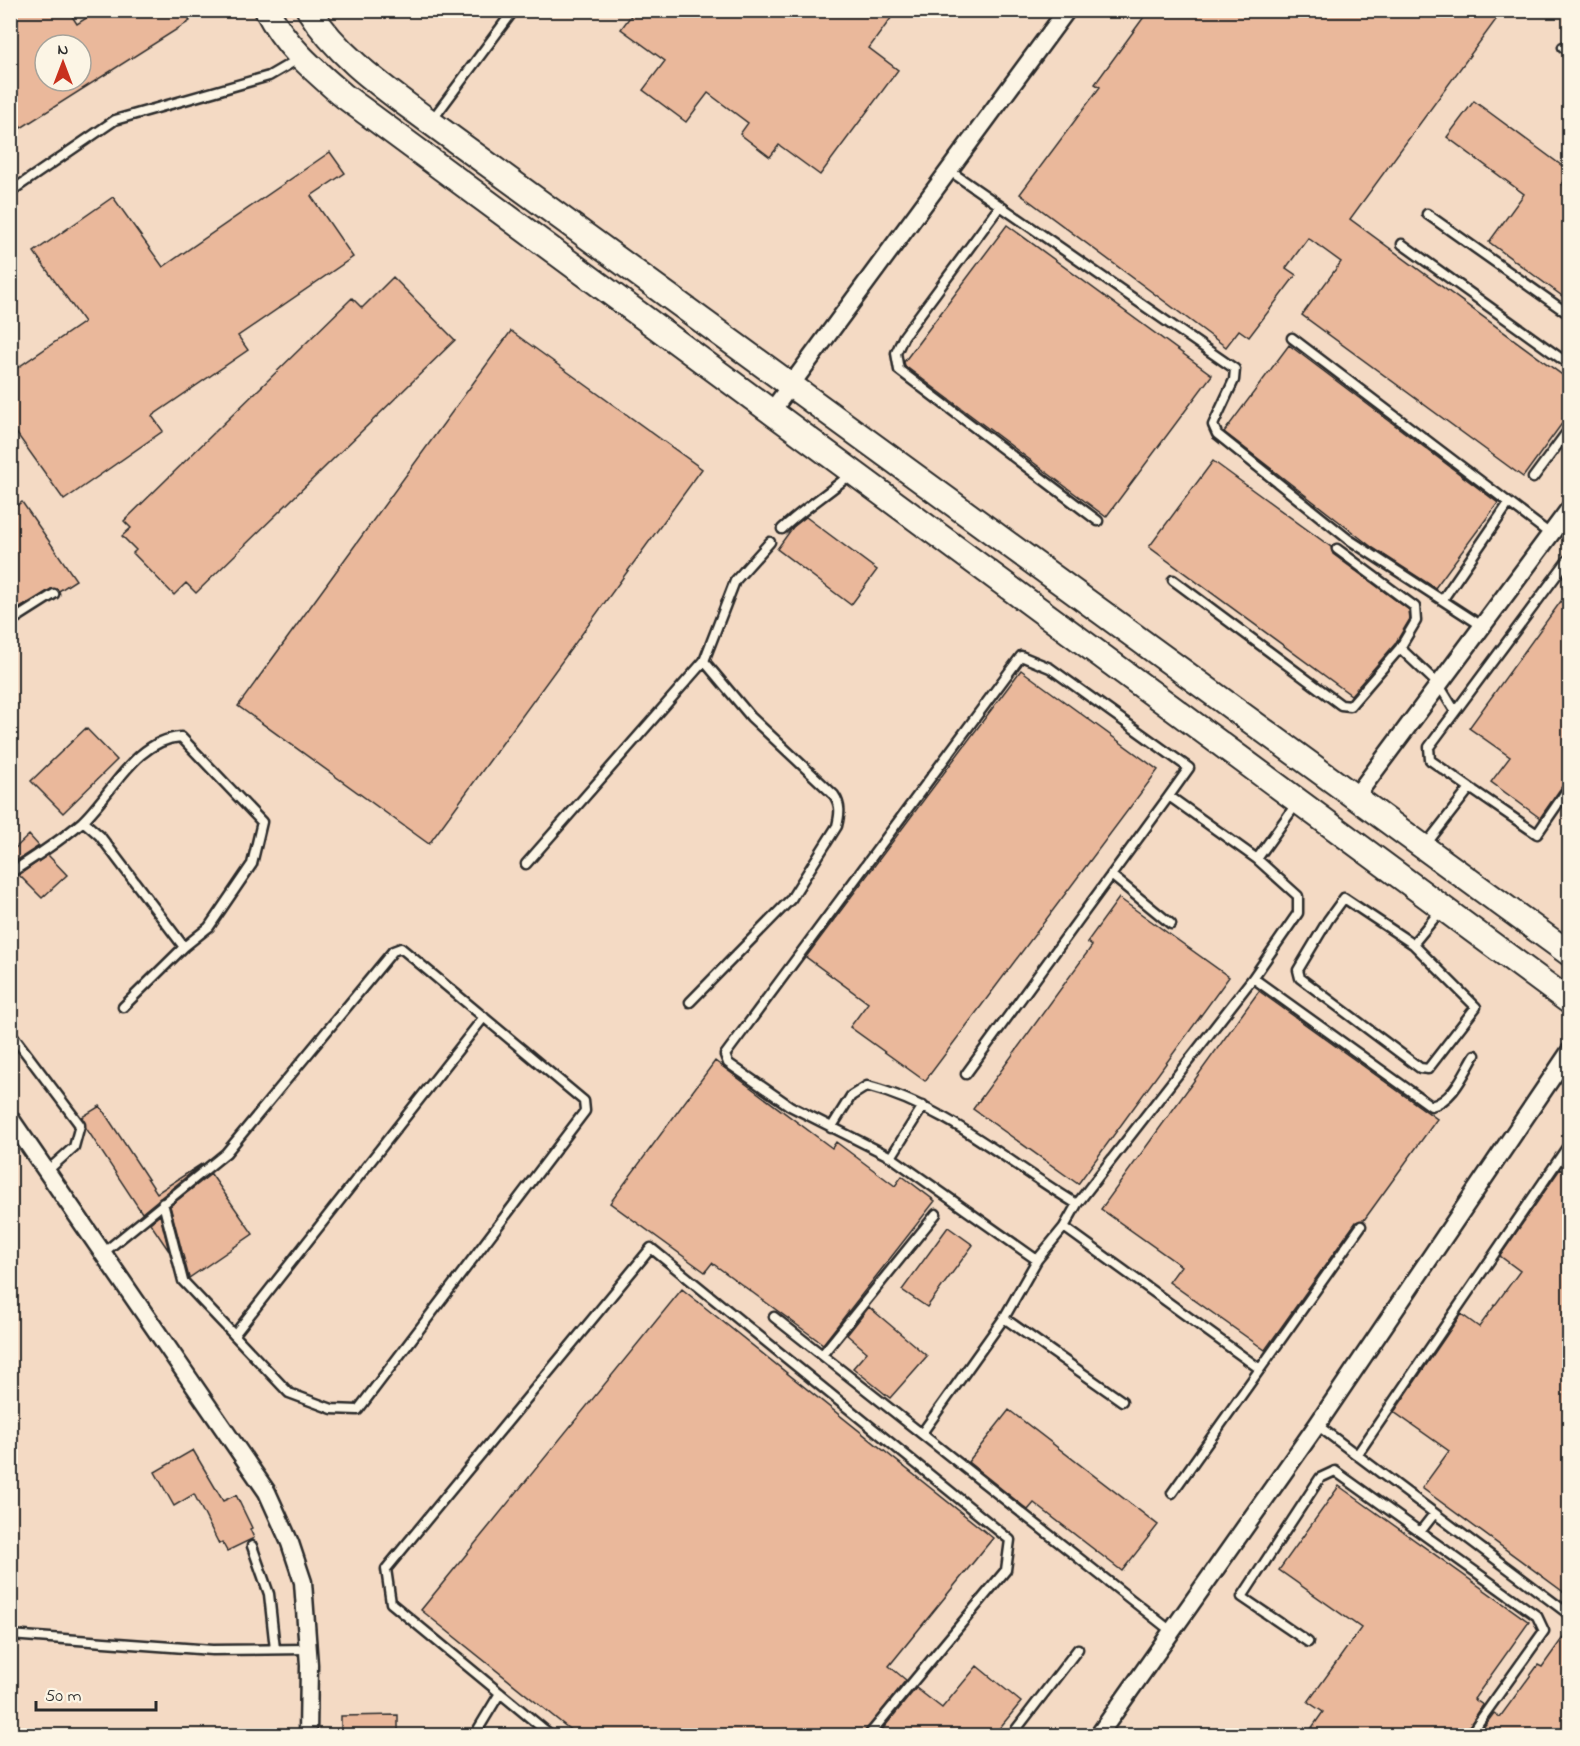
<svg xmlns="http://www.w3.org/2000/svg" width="1580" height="1746" viewBox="0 0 1580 1746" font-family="'Indie Flower',sans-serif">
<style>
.built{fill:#f4dac4;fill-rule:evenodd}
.building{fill:#eab89b;stroke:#2b2b2b;stroke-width:1.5;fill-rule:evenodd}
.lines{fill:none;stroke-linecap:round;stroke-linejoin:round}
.lane-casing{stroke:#2b2b2b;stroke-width:13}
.street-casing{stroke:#2b2b2b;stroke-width:21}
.secondary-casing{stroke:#2b2b2b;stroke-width:28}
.lane{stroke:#fcf5e5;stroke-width:8}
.street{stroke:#fcf5e5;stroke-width:16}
.secondary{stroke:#fcf5e5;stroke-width:24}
</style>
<rect width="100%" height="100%" fill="#f8e9d6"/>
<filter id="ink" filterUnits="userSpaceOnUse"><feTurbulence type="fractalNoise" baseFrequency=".0167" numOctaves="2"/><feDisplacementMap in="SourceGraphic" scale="12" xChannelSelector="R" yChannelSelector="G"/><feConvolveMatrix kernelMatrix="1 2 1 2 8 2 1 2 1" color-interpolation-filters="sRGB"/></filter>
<g filter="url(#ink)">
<path class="built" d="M11,11H1569V1735L11,1736ZM45,45H81V81H45Z"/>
<path class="building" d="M10,10H68L77,24L99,10H202L189,19L190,21L21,128L10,111ZM45,45H81V81H45Z
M635,10H897L869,48L898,70L820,175L779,145L770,157L740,134L748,123L708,93L686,122L643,90L665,61L621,29Z
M1149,10H1489L1498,17L1350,219L1569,380V414L1523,477L1302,315L1341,262L1308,238L1286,268L1296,275L1249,337L1239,330L1226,347L1020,194L1100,87L1095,84Z
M1474,101L1569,171L1562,184L1569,190V301L1489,242L1524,194L1447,137Z
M330,152L345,173L311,196L353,257L238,336L248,350L152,416L163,431L64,500L10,424V373L84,322L34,252L113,197L163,267Z
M1007,225L1212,375L1106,517L905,366L904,362Z
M393,277L455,340L196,593L186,583L174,595L133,553L136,550L122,536L131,528L124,521L352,298L362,308Z
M511,331L702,469L429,844L238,706Z
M1289,345L1498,503L1435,588L1373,548L1224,432Z
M1213,461L1331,547L1333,554L1409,610L1410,619L1395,644L1351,695L1149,547Z
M22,502L76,580L59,591L51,589L10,614V510Z
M806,517L877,570L851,605L777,549L793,527Z
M1569,590V780L1565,782L1540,818L1491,782L1510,757L1469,728Z
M1021,670L1158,770L925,1081L850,1027L868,1003L806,957Z
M86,728L117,760L63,813L31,781Z
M29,835L39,846L10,865V853Z
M48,855L67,875L42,898L19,875Z
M1119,898L1229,977L1078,1184L973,1109L1092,946L1087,942Z
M1259,991L1437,1119L1364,1220L1356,1222L1265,1350L1169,1282L1181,1266L1101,1209Z
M715,1061L832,1148L836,1142L895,1186L902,1176L935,1201L823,1344L712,1263L705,1272L610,1203Z
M100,1106L157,1193L203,1163L142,1213L86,1128L82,1117Z
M1560,1169L1569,1176V1596L1422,1488L1449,1451L1394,1412L1461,1314L1479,1327L1520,1271L1500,1256Z
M211,1174L253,1234L189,1278L170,1206Z
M160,1215L169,1251L150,1223Z
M948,1227L973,1245L927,1307L902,1290Z
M682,1289L993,1538L889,1666L906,1680L862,1736H578L421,1610Z
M869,1307L927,1356L890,1398L853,1368L867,1352L847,1335Z
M1009,1410L1158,1525L1122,1571L1034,1503L1028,1510L968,1462Z
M193,1450L223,1501L236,1495L252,1528L250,1529L254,1538L227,1551L222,1542L219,1544L194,1494L174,1506L155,1472Z
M1339,1486L1529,1622L1474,1699L1483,1705L1463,1736H1306L1323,1712L1308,1702L1361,1628L1279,1570Z
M1569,1629V1736H1493L1483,1728L1494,1713L1500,1717L1538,1665L1542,1667Z
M977,1666L1021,1702L993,1736H877L916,1688L942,1708Z
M398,1715V1736H341V1716Z"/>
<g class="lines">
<g class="lane-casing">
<path id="lane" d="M1563,47L1570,51
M432,120L514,10
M950,171L1235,369L1234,380L1213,425L1217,434L1348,539L1482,626
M10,192L115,120L269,76L300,58
M1000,206L904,336L896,353L899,370L1098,521
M1427,214L1570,315
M1402,244L1570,365
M1292,338L1550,534
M1533,478L1570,428
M782,529C804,508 829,493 852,473
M1337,549L1415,607L1416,621L1400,648L1439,685L1455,711
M1173,580L1341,705L1350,706L1400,648
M1443,599L1509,503
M10,622L54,594
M1470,788L1537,834L1570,786
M1424,847L1470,788L1430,760L1429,747L1570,557
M526,864L704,661
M10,873C35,857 60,841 82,822C113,793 135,740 181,737L262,822L252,864L209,927L184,947L100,836L83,821
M1111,875L1171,924
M1413,944L1476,1007L1428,1069L1420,1068L1300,978L1298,970L1328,920L1344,898L1413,944L1441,910
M1253,978L1431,1106C1453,1101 1464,1073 1475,1055
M690,1002L791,899L837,826C840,814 841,805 834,795L751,717L704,661L735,581L770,542
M123,1007L184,947
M10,1032L80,1125L74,1147L47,1171
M966,1074L1169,796L1257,859L1297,803
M831,1128L851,1096L867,1086C946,1106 1008,1163 1077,1204
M891,1157L923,1106
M1064,1227L1077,1204L1253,978L1298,913V896L1257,859
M103,1253L226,1153L393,951L401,948L584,1101L585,1111L358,1410L332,1409L289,1393L183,1281L163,1203
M1037,1260L891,1157L790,1106L728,1063L725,1055L1021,656L1050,668L1189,768L1169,796
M774,1317L1171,1631
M1004,1318L1122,1401
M234,1335L484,1017
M822,1355L936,1214
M1317,1425L1570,1615
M922,1433L1004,1318L1037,1260L1064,1227L1260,1369L1361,1226
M1357,1455L1568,1146L1570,1147
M1172,1493L1260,1369
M1420,1532L1537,1616L1544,1631L1469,1736
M252,1546L269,1594L275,1649
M10,1635L212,1650L307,1649
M1308,1642L1242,1597L1320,1478L1335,1471L1420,1532L1434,1514
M474,1736L500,1693
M552,1736L391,1603L386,1569L651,1248L1010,1540L1006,1570L868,1736
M1011,1736L1078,1649"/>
</g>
<g class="street-casing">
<path id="street" d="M771,412L1067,10
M1356,796L1570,508
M10,1118L267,1492L290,1543L303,1582L309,1665L308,1736
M1098,1736L1317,1425L1570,1051"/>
</g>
<g class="secondary-casing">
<path id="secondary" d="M267,10C285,46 314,70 344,96L1570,1002
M309,10C338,57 386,89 430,122L1570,954"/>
</g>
<use href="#lane" class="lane"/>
<use href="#street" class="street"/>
<use href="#secondary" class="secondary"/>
</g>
</g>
<rect width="1580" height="1746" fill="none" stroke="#fcf5e5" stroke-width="36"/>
<rect x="18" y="18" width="1544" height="1710" fill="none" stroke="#2b2b2b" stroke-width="2" filter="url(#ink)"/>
<g transform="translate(63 63)"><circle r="28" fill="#fcf5e5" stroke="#a8a49b" stroke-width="1.5"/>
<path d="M0-4.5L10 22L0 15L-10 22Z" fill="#c8321e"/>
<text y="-9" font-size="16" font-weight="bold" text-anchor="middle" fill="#2b2b2b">N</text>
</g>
<path d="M36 1701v9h120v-9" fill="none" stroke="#2b2b2b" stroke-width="3"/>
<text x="45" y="1701" font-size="18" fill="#2b2b2b" stroke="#fcf5e5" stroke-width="4.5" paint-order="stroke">50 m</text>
</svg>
